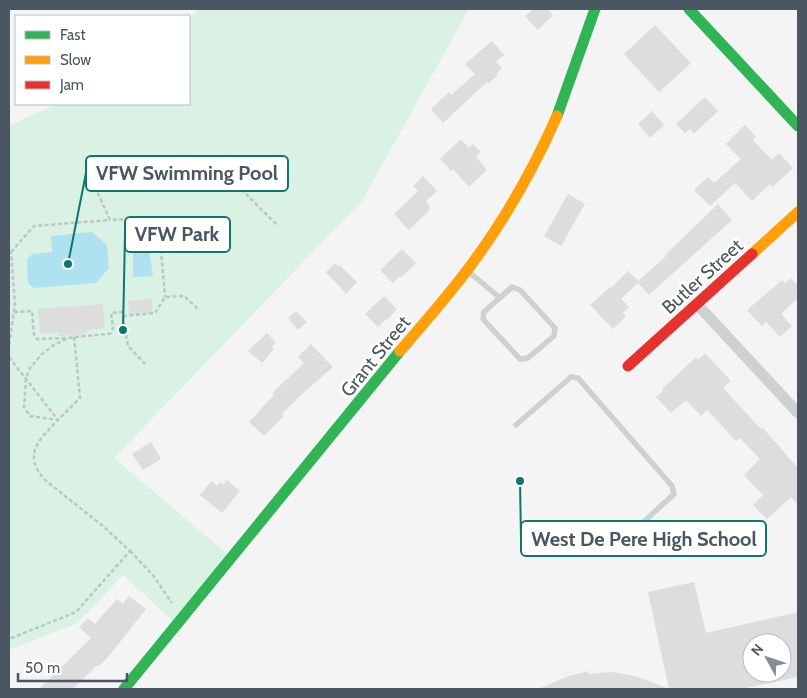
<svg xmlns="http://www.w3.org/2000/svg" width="807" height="698" viewBox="0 0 807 698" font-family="Cabin,sans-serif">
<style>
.green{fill:#d9f2e3}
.water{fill:#aee2f0}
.building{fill:#ddddde;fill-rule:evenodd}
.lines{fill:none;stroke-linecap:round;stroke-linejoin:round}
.path{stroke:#bcc7c4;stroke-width:2.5;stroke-dasharray:4 2.5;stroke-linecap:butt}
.lane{stroke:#ced0d2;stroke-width:5.5}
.street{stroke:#ced0d2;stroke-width:11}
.fast{stroke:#30b455;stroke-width:11}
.slow{stroke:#ff9f0a;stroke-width:11}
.jam{stroke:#e5322d;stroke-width:11}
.labels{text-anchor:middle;stroke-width:4.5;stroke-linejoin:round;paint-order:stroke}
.street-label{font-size:19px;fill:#4a5661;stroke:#fff}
.leader{fill:none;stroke:#0f766e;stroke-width:2}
.callout-dot{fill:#0f766e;stroke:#fff;stroke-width:2}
.callout{fill:#fff;stroke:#0f766e;stroke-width:2}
.callout-label{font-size:20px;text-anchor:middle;font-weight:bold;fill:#4a5661}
</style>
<rect width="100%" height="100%" fill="#f4f4f4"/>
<path class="green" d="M199,9H469L362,201L114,458L232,558L177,625L123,575L78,623L9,650V126L56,104H189V18Z"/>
<path class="water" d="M92,232L107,245L109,268L96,283L34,288L28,283L27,260L32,254L52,252L51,236Z
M149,249L153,276L133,277V250Z"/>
<path class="building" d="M534,9H548L553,15L538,30L525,16Z
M655,25L691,63L659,92L624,54Z
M492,41L504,55L496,62L502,68L496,74L498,75L488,84L487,82L443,123L431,109L449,92L451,95L475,74L465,64Z
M705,97L718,111L694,134L690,129L685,133L676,124Z
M652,111L664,125L650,138L638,124Z
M745,125L756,137L753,140L772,160L779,153L793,168L772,187L770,184L752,201L735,183L710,206L694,190L708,177L714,183L741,159L726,144Z
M461,139L469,148L473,144L481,152L476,157L487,170L469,187L453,169L451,171L440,159Z
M423,176L437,191L426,201L430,208L429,211L409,230L394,214L418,191L413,186Z
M568,194L585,204L561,246L544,236Z
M718,204L732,220L649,295L638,283L621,299L629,307L623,313L626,316L613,329L590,305L610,287L611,288L628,271L638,281L666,256L665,255Z
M402,249L416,263L401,278L400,276L393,283L380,270Z
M335,263L338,267L340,265L357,282L346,294L326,272Z
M791,278L798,286V298L781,314L792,326L780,337L766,322L762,326L747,310L782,280L785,283Z
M384,296L397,309L387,320L386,319L378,327L365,314Z
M152,299L153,313L129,315L128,301Z
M103,304L105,328L87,330V334L59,336V332L40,334L38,309Z
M296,311L307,322L298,330L288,318Z
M267,333L276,342L272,347L274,349L262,363L248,351Z
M311,344L332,366V368L302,394L282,414L284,416L264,436L249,422L274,395L272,393L304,363L298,357Z
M705,353L731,381L723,388L761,429L762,427L798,468V505L791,497L767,519L753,505L763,495L744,475L760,459L740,438L736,441L707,410L701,416L686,400L671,413L656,397L663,391L662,389L696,357L698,360Z
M151,442L161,459L143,470L132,454Z
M227,480L240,491L222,513L200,495L212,481L217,486L220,482L223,485Z
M694,582L706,633L798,612V677L742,689H669L648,592ZM752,643H782V673H752Z
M129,596L146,609L109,656L98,667L97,665L73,689H39L91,638L79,627L88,618L95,624L117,599L123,604Z
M588,671L589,674L612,672L635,676L667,688V689H538L569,676Z"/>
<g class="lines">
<path class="path" d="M232,180L278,226
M95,187L110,220L158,217L165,297
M9,252H11L15,305L9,345
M11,252L34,226L110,220
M14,312L32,311L34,335L37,339L67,338
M123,316L155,313L165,297L184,296L198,309
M74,337L80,398L58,420L30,416L24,407L26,378L30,368L43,353L54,345L68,338L74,337L108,334L111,333L113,328L111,313L122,312L128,346L145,364
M9,357L58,420C39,440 22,454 45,480L104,527L130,551L76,612L9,639
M130,551L152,574L172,603"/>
<path class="lane" d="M469,272L500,298
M512,287L520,290L555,328L554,336L528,358L520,359L483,319L484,312Z
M516,425L571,377L578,378L672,486L674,494L613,550"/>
<path class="street" d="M697,304L798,413"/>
<path class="fast" d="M689,9L798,126
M557,116L595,9
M124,689L400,351"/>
<path class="slow" d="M752,254L798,212
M400,351C424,323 449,295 471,265C505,219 534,168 557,116"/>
<path class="jam" d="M628,366L752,254"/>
</g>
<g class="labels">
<g class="street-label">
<text transform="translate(702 276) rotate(-42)" y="7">Butler Street</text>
<text transform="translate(375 356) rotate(-51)" y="7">Grant Street</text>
</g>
</g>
<path class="leader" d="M68 264L86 173M123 330L125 234M520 481L521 539"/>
<g class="callout-dot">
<circle cx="68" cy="264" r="5"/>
<circle cx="123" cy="330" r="5"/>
<circle cx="520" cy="481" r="5"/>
</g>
<g class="callout">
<rect x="86" y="156" width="202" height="35" rx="5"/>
<rect x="125" y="217" width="105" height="35" rx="5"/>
<rect x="521" y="521" width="245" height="35" rx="5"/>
</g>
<g class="callout-label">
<text x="187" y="180">VFW Swimming Pool</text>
<text x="177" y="241">VFW Park</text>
<text x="644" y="546">West De Pere High School</text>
</g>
<rect width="807" height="698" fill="none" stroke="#4a5661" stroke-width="20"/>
<rect x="15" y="15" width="175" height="90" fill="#ffffff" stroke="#b7bbc0"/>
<rect x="25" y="31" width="25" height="8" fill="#30b455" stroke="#b7bbc0"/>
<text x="60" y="40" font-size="15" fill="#4a5661">Fast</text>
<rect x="25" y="56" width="25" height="8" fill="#ff9f0a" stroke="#b7bbc0"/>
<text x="60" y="65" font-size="15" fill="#4a5661">Slow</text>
<rect x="25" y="81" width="25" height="8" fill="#e5322d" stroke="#b7bbc0"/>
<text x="60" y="90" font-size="15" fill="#4a5661">Jam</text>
<g transform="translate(767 658) rotate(310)"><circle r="24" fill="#ffffff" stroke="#b7bbc0"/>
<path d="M0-4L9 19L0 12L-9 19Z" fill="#868d94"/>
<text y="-8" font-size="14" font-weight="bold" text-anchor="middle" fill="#4a5661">N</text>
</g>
<path d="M18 673v8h109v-8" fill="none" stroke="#4a5661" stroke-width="2.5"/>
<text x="25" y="673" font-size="15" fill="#4a5661" stroke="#ffffff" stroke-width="4" paint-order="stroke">50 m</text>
</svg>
